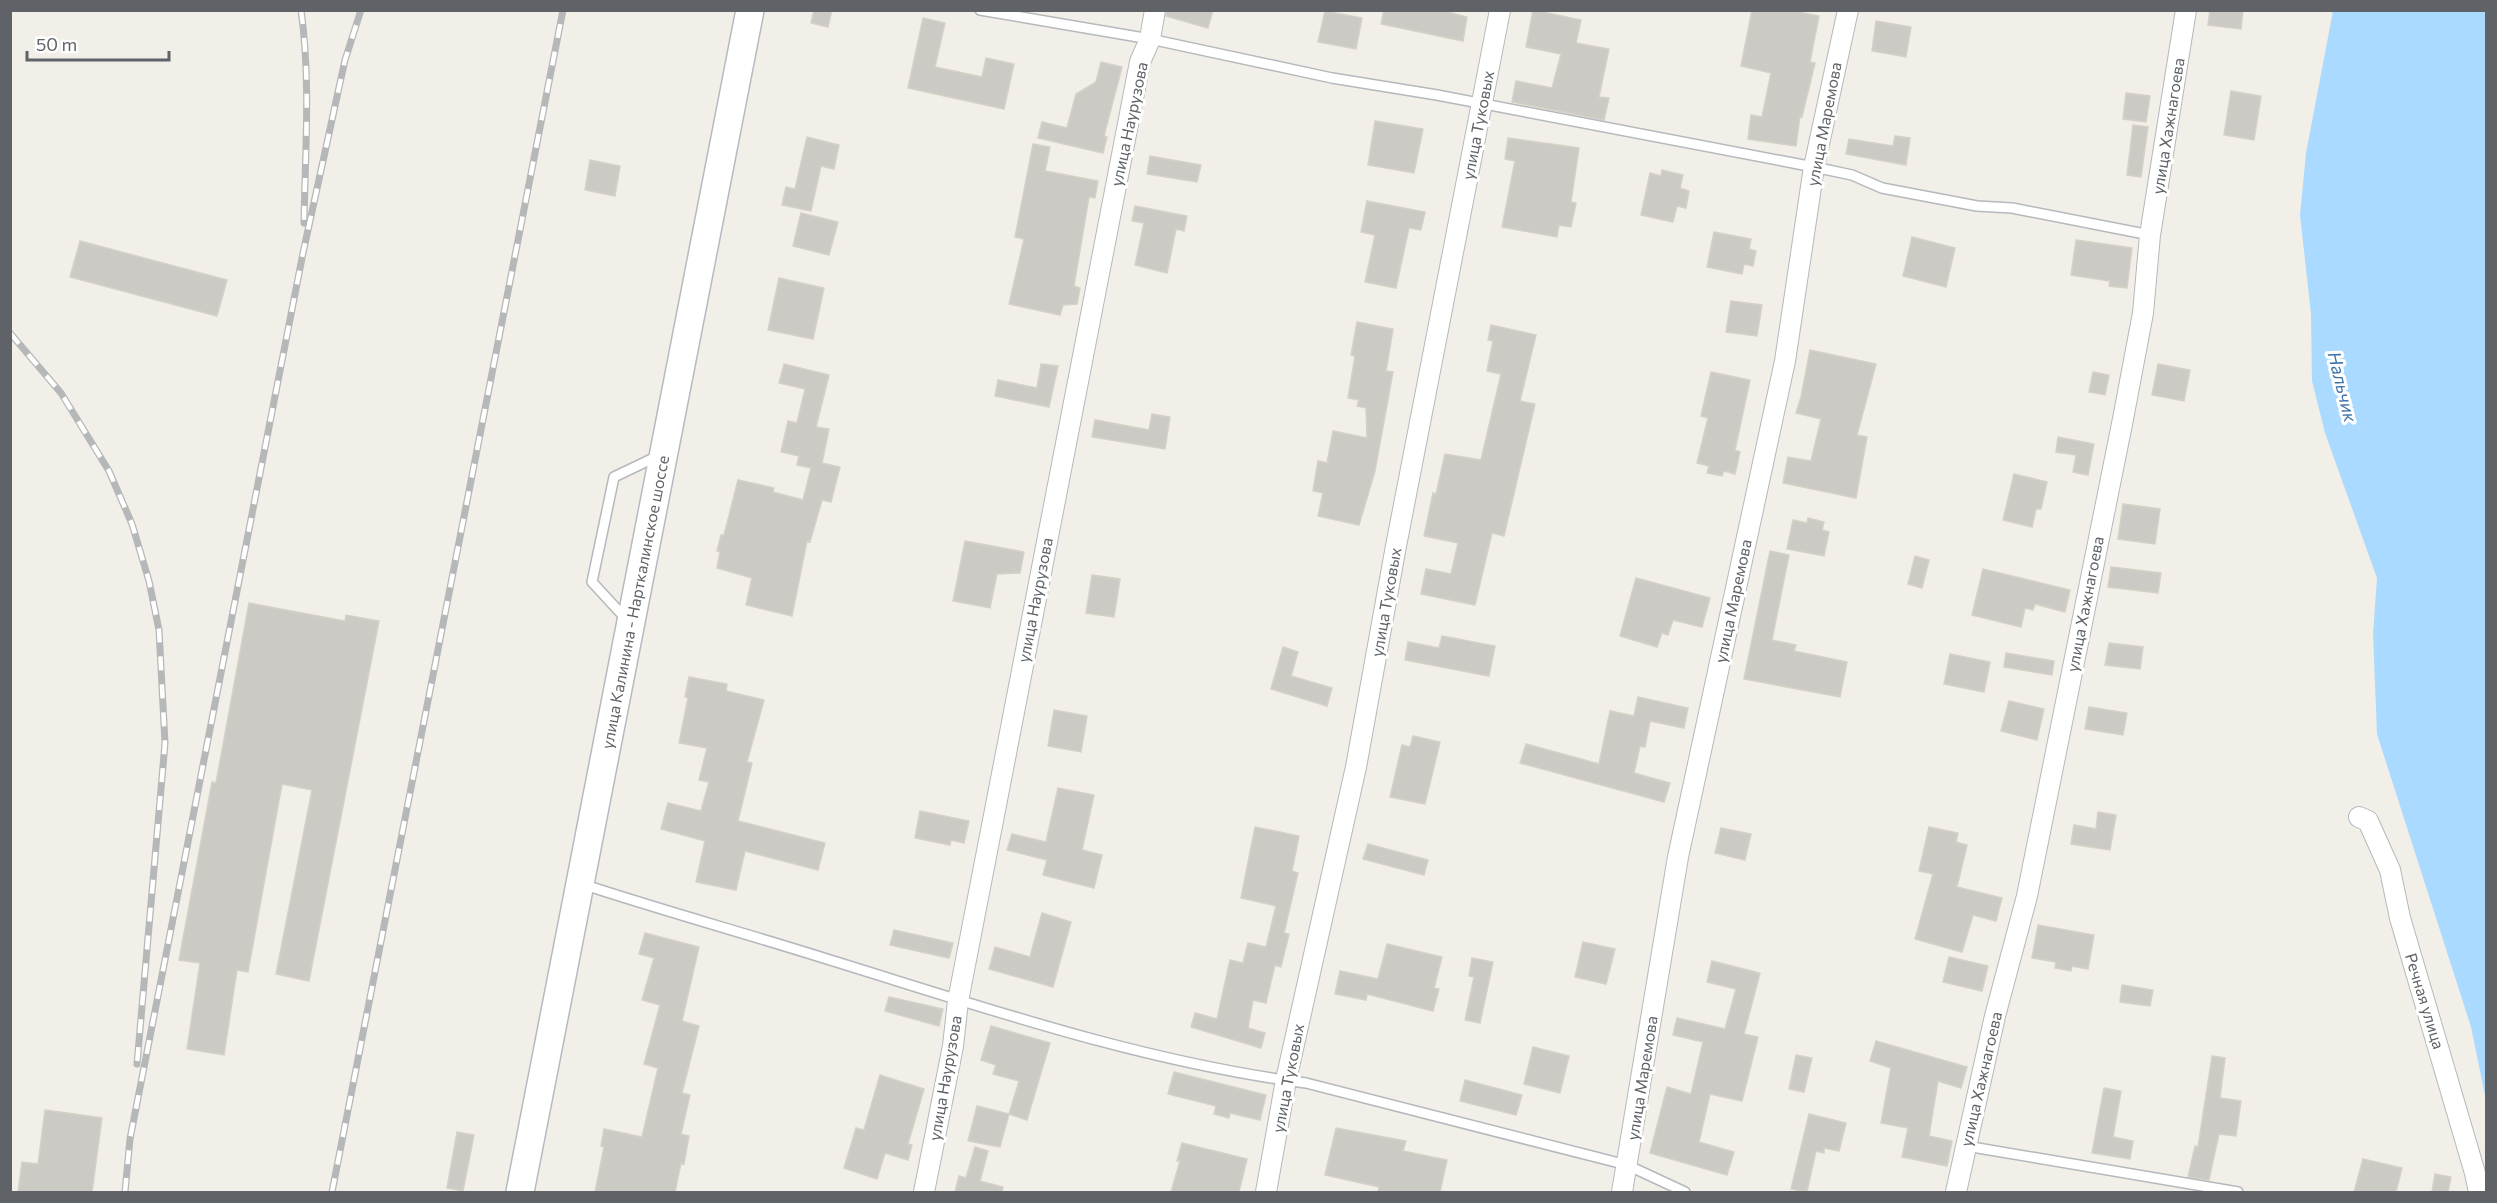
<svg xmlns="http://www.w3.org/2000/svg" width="2497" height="1203" viewBox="0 0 2497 1203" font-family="Commissioner,sans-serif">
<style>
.water{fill:#aadaff}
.building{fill:#cccac5;stroke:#d6d1c6;stroke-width:1.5}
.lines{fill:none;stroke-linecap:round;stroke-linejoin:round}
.lane-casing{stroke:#b5b8bc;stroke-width:12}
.street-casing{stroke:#b5b8bc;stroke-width:22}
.secondary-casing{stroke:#b6babf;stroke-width:30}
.lane{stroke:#fff;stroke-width:9}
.street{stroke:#fff;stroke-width:20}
.secondary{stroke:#fff;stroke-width:27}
.rail-casing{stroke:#b6b7b8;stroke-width:7}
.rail{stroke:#fff;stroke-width:4.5;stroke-dasharray:14;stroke-linecap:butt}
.labels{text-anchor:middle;stroke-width:6;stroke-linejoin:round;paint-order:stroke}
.street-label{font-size:16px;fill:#5f6368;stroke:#fff}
.water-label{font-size:18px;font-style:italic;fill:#4174aa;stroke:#fff}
</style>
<rect width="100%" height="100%" fill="#f1efe8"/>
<path class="water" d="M2333,11H2486V1100L2471,1027L2377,734L2373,634L2377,578L2325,433L2312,381L2311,314L2300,215L2306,153Z"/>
<path class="building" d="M814,10H832L828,27L811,23Z
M1167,10H1213L1208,28L1166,16Z
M1384,10H1440L1467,17L1463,41L1381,24Z
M1533,10L1581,20L1576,43L1609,49L1599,97L1609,98L1604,120L1512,102L1516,81L1552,88L1561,54L1526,47Z
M1752,10H1789L1819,16L1810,62L1815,63L1802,117L1800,116L1796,146L1748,139L1751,115L1762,117L1771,73L1741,66Z
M2210,10H2243L2241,29L2208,25Z
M1325,11L1362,18L1356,49L1318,42Z
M923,18L945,23L935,67L982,77L986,58L1014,64L1004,109L908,88Z
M1876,21L1911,27L1906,57L1872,51Z
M1101,62L1122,67L1104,136L1107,137L1103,153L1038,138L1042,122L1067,128L1076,94L1096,82Z
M2231,91L2261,96L2254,140L2224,135Z
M2126,93L2150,96L2146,122L2123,119Z
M1375,121L1423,129L1414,173L1368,165Z
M2133,125L2148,127L2141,177L2127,175Z
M1895,136L1910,138L1906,165L1846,154L1849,139L1893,146Z
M807,137L839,145L834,169L821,166L811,211L782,205L786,187L795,189Z
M1508,138L1579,148L1571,202L1576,203L1571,227L1559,225L1557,237L1502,227L1515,161L1505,159Z
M1033,144L1050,147L1045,171L1098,181L1095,198L1089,197L1074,286L1080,288L1077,304L1063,305L1060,315L1009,304L1024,239L1015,237Z
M1150,156L1201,165L1197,182L1147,174Z
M590,160L620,166L615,196L585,190Z
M1662,170L1683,175L1680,188L1689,191L1686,208L1677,206L1673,222L1641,215L1650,173L1661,176Z
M1367,201L1425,212L1421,230L1409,228L1396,288L1365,282L1375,235L1361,232Z
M1135,206L1187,216L1184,231L1176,229L1167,273L1135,265L1144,223L1132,221Z
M801,213L838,222L829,255L793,246Z
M1714,232L1751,239L1749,249L1756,251L1753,266L1744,264L1742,274L1707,267Z
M1912,237L1955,248L1946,287L1903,276Z
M2076,240L2132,248L2127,288L2109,286L2110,281L2071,275Z
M80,241L227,280L217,316L70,277Z
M779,278L824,288L813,339L768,330Z
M1731,301L1762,305L1757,336L1726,332Z
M1357,322L1393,329L1386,371L1393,372L1375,471L1359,525L1318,516L1323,493L1313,491L1318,461L1327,463L1333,431L1367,438L1366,408L1357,406L1359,400L1348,398L1355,356L1351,355Z
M1491,325L1536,335L1520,401L1535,404L1504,536L1492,533L1475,605L1421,594L1426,569L1451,574L1458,543L1424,536L1433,493L1436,494L1445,454L1481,460L1501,374L1487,371L1493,341L1488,340Z
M1810,350L1876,364L1857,435L1867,437L1856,498L1783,483L1788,457L1811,461L1821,419L1796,413L1801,397Z
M784,364L829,375L816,427L829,429L822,463L840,467L831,502L822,500L810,542L807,541L792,616L746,605L752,578L717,568L720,552L717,551L721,535H724L738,480L774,488L773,492L803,500L811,468L797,465L799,456L781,452L788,421L797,423L805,389L779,383Z
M1041,364L1058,366L1049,407L995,396L998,380L1037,388Z
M2158,364L2190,370L2184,401L2152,395Z
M1711,372L1750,380L1735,450L1740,452L1735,474L1724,471L1722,476L1707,473L1709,466L1697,463L1708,418L1701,416Z
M2093,372L2109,375L2105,395L2089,392Z
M1152,414L1170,417L1165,449L1092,437L1095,420L1149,430Z
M2058,437L2094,444L2088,475L2073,472L2076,455L2056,452Z
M2014,474L2047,482L2041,509H2036L2032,527L2003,520Z
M2123,504L2160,509L2155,544L2118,539Z
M1808,518L1824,522L1822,530L1829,532L1824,556L1787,549L1793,520L1807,523Z
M965,541L1024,552L1020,573L997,574L990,608L953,601Z
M1770,551L1789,555L1772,640L1796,645L1794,651L1847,662L1840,697L1744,679Z
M1915,556L1929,560L1922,588L1908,584Z
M2111,567L2161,573L2158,593L2108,587Z
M1983,569L2070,590L2065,612L2035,604L2033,610L2025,608L2021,627L1972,615Z
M1092,575L1120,579L1114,617L1086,613Z
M1636,578L1710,598L1702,627L1673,620L1668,635L1662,633L1657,647L1620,636Z
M249,603L345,621L346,615L379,621L309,981L276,974L312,790L282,784L248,972L237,970L224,1055L187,1049L200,963L179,960L212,782L216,783Z
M1442,636L1495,646L1489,676L1405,660L1408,642L1439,648Z
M2109,643L2143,647L2140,669L2105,665Z
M1283,647L1298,652L1291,676L1332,688L1327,706L1271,689Z
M2006,653L2054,661L2052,675L2004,667Z
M1950,654L1990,662L1984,692L1944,684Z
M689,677L727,684L726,691L764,700L747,762L752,763L738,821L825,843L818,870L745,851L736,890L696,882L705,841L661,829L668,803L701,811L709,782L699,780L707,748L679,743L688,698L685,697Z
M1638,697L1688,708L1684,728L1650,721L1645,747L1640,746L1634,773L1670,783L1664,802L1520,763L1526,744L1599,764L1610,711L1634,716Z
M2009,701L2044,709L2037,740L2001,731Z
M2089,707L2127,713L2123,735L2085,729Z
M1054,710L1087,716L1081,752L1048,746Z
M1413,736L1440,742L1425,804L1390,797L1402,745L1410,747Z
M1058,788L1094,795L1082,850L1102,855L1094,888L1043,875L1047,860L1007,850L1012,834L1046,842Z
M920,811L969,821L964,843L951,840L950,845L915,838Z
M2098,812L2116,815L2110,850L2071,844L2074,825L2096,829Z
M1255,827L1299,836L1292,871L1298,873L1284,933L1289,934L1281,967L1275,965L1266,1003L1253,1000L1248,1028L1265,1033L1261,1048L1191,1027L1195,1013L1217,1019L1230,960L1243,963L1248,943L1266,947L1276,906L1241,898Z
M1929,827L1958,833L1956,842L1967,845L1957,887L2002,898L1996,921L1973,915L1962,952L1915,939L1933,874L1919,871Z
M1721,828L1751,834L1745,860L1715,853Z
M1368,844L1428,860L1424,875L1363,859Z
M1042,913L1071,922L1053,987L989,969L995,947L1030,957Z
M2038,925L2094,935L2088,969L2072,966L2071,971L2055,968L2056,962L2032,958Z
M894,930L953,943L949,958L890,945Z
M645,933L699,947L682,1021L699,1026L682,1093L690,1095L681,1134L689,1136L684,1164L681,1163L675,1192H595L604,1147L601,1146L604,1129L642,1137L658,1068L644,1064L660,1005L642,1000L654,958L639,954Z
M1583,942L1615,949L1606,984L1575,977Z
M1387,944L1442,957L1434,988L1439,989L1433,1011L1367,994L1366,1000L1335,994L1340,971L1378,979Z
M1949,957L1988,966L1982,991L1943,982Z
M1472,958L1493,962L1480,1023L1465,1020L1474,977L1469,976Z
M1712,961L1760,973L1744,1034L1758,1037L1742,1101L1710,1094L1699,1142L1734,1152L1727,1175L1650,1153L1667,1087L1691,1094L1703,1042L1673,1035L1677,1018L1725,1029L1736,989L1707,982Z
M2122,985L2153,990L2150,1006L2120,1002Z
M889,997L943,1009L939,1026L885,1011Z
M991,1026L1050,1043L1027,1120L1009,1114L1019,1081L993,1074L996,1065L981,1060Z
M1876,1041L1967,1067L1961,1088L1938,1081L1929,1136L1952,1141L1947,1166L1902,1157L1908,1128L1881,1123L1891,1068L1870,1061Z
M1533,1047L1569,1056L1560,1093L1524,1084Z
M1796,1055L1812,1058L1804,1092L1789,1089Z
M2212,1056L2225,1058L2220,1098L2241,1101L2236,1136L2219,1134L2209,1180L2188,1177L2195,1146L2198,1147Z
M1174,1072L1266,1095L1260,1120L1230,1113L1229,1118L1214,1114L1216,1106L1168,1094Z
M880,1075L924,1089L908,1144L912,1145L908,1160L885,1153L877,1179L844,1168L856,1128L864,1130Z
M1465,1080L1522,1095L1516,1115L1460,1101Z
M2104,1088L2121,1091L2113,1137L2133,1141L2130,1159L2092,1153Z
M977,1106L1009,1114L1000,1147L968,1141Z
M45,1110L102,1118L92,1192H18L22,1162L38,1164Z
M1809,1114L1846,1123L1839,1151L1824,1148V1153L1816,1151L1807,1192L1791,1189Z
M1336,1128L1406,1141L1403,1151L1447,1160L1440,1192H1378L1379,1187L1325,1175Z
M457,1132L474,1135L463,1191L447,1188Z
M1182,1143L1247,1159L1239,1192H1171L1180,1161H1177Z
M975,1147L988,1151L980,1181L1003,1187L1002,1192H955L959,1176L966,1178Z
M2363,1159L2402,1168L2396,1192H2354Z
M2435,1174L2451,1177L2448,1192H2432Z"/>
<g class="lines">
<g class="lane-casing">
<path id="lane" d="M980,10L1150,39L1332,78L1437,95L1814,167L1852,175L1882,188L1977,206L2012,208L2150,235
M628,621L592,582L614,477L660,455
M582,884C664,911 748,934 830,960C986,1008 1143,1062 1306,1083L1627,1165L1685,1192
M1966,1146L2238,1192"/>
</g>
<g class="street-casing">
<path id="street" d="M2359,817L2368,821L2390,870L2400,918L2475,1173L2479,1192
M924,1192L953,1046L958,1001L1140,62L1150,39L1155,10
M1266,1192L1286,1080L1356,767L1396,546L1500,10
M1622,1192L1678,857L1785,361L1814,167L1848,10
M1956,1192L1995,1016L2027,896L2123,419L2143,313L2150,235L2186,10"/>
</g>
<g class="secondary-casing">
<path id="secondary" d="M520,1192L750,10"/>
</g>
<use href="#lane" class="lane"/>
<use href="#street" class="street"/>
<use href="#secondary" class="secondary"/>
<g class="rail-casing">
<path id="rail" d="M301,10C311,81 305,153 304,223
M10,333L61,393L109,471L132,524L149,581L159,630L165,743L137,1064
M125,1192L130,1139L303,253L345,60L361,10
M332,1192L563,10"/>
</g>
<use href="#rail" class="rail"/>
</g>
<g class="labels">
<g class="street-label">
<text transform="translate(1129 124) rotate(-78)" y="6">улица Наурузова</text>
<text transform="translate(1824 124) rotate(-79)" y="6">улица Маремова</text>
<text transform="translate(1478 125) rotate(-79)" y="6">улица Туковых</text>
<text transform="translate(2168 126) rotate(-81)" y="6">улица Хажнагоева</text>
<text transform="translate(1035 600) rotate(-79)" y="6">улица Наурузова</text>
<text transform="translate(1733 601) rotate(-78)" y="6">улица Маремова</text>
<text transform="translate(635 602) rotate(-79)" y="6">улица Калинина - Нарткалинское шоссе</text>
<text transform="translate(1386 602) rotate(-80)" y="6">улица Туковых</text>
<text transform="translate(2085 604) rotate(-79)" y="6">улица Хажнагоева</text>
<text transform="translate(2425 1001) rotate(73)" y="6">Речная улица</text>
<text transform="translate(945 1078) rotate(-80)" y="6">улица Наурузова</text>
<text transform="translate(1288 1078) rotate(-79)" y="6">улица Туковых</text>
<text transform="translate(1642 1078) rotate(-81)" y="6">улица Маремова</text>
<text transform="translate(1981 1079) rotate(-77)" y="6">улица Хажнагоева</text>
</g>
<g class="water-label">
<text transform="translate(2342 387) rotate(76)" y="6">Нальчик</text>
</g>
</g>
<rect width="2497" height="1203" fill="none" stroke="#5f6368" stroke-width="24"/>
<path d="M27 51v9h142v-9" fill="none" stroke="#5f6368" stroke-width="3"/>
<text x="36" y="51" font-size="18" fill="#5f6368" stroke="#ffffff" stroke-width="4.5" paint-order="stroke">50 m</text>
</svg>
